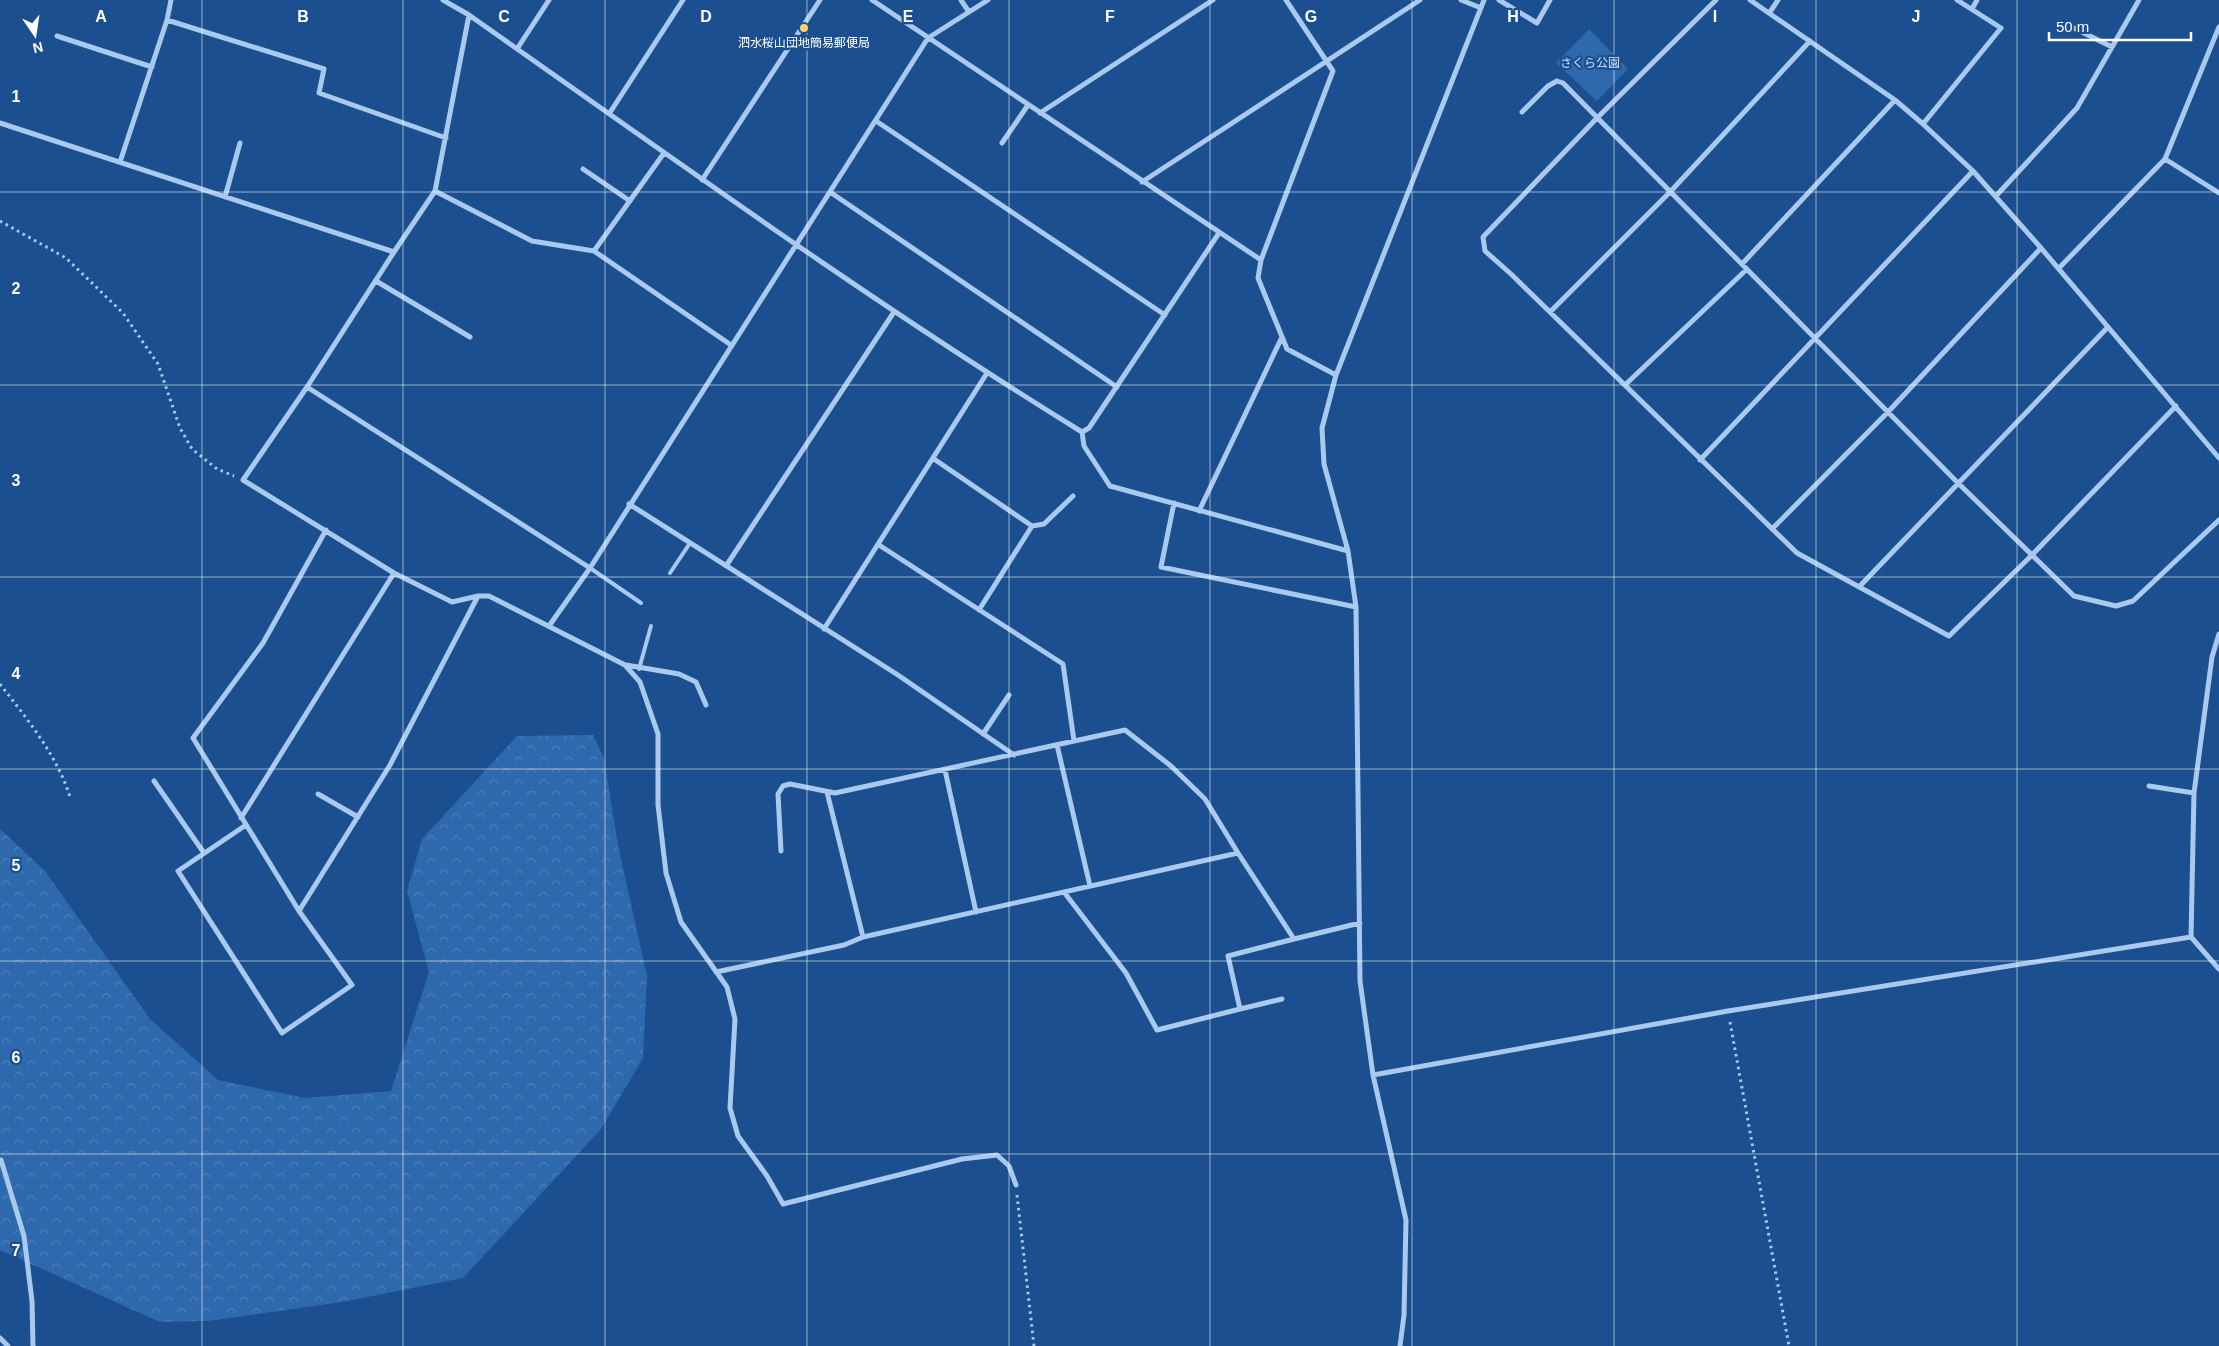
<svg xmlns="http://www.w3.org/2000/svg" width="2219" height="1346" viewBox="0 0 2219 1346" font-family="Arial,'Noto Sans JP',sans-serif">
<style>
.green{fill:#2e69ad}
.forest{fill:url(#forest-crowns)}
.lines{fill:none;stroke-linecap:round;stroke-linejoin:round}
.path{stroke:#a9c9ee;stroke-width:3;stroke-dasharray:2.5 4;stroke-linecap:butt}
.service{stroke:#a9c9ee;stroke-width:4}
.minor{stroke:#a9c9ee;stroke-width:5}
.grid{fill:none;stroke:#fff;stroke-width:1;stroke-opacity:0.55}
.poi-dot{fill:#ffd166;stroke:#1b4f8f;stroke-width:2}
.labels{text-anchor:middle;stroke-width:4.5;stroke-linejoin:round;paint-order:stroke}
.poi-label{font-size:12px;fill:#fff;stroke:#1b4f8f}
.park-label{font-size:12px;fill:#cfe3fa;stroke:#1b4f8f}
.grid-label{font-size:16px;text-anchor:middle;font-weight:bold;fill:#fff;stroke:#1b4f8f;stroke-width:4.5;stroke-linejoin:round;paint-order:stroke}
</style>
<defs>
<pattern id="forest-crowns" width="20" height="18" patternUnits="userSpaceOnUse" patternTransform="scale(1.25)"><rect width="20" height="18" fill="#2e69ad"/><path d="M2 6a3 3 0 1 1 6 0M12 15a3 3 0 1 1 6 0" fill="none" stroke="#4d80b9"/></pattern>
</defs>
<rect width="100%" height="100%" fill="#1b4f8f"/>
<path class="green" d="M1589,29L1628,69L1597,101L1556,63Z"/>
<path class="forest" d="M593,735L604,758L618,845L647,976L643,1058L601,1129L463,1278L342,1302L208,1321L160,1322L0,1250V829L45,871L150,1019L218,1080L305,1098L391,1091L429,972L407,891L422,839L517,736Z"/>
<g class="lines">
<path class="path" d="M0,221L66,258L123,313L158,364L180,428L192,449L217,469L234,476
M0,684C27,719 57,755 70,797
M1730,1022L1789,1346
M1017,1195L1034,1346"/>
<path class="service" d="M590,568L641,603
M670,573L690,543
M639,669L651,626"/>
<path class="minor" d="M443,0L469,15C671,157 871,302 1082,432L1084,446L1110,486L1348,551
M872,0L1261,260
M961,0L969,12
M1286,0L1333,71L1261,260L1258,278L1287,349L1336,375
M1461,0L1481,8
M1499,0L1537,23L1550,0
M1716,0L1597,118L1483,237L1485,251L1511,274L1797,553L1949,636L2031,556L2176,406
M1750,0L1895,100L1923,124L1973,171L2041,248L2219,458
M1972,9L1977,0
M1770,12L1778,0
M469,15L435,191L394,252L307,387L243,480L394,573L452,602L478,596H489L625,665L640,682L658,734V805L666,873L681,922L727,987L735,1019L730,1108L738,1136L767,1176L783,1204L962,1159L997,1155L1009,1166L1016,1185
M167,20L324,69L319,93L446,138
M2074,28L2112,47
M57,36L152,67
M517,49L549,0
M1522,112L1548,86L1557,81L1563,83L1958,483L2074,596L2116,606L2133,601L2219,520
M1040,113L1213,0
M609,114L683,0
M876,121L1165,315
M0,123L394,252
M1923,124L2001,28L1957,0
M1002,143L1028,105
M2165,159L2219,193
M120,162L167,20L171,0
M583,169L630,201
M702,180L820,0
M1142,182L1420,0
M435,191L532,241L594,251L731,345
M830,192L1117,387
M1996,196L2077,108L2139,0
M225,197L240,143
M594,251L664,153
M1742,264L1895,100
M2059,268L2165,159L2219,27
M376,281L470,337
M1550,312L1671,191L1810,41
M1625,385L1747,269
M307,387L590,568
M1082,432L1089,428L1219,233
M934,459L1032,526L979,610
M1700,460L1973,171
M1174,503L1161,567L1356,607
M629,504L898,675L1014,755
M1199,511L1282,337
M1032,526L1044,524L1073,496
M1772,529L1888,412L2041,248
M879,545L1063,664L1074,741
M726,566L894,312
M1859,587L2108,327
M549,626L590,568L928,38L988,0
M824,629L987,373
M2219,634L2212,657L2194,793L2191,937L2219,969
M626,665L679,674L696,682L706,705
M983,734L1009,695
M1057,745L1090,886
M945,770L976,912
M154,781L204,853
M2149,786L2194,793
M827,792L863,937
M318,794L358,817
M241,818L394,573
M246,825L178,871L282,1033L352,985L299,911L193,738L263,643L326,530
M781,851L778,794L783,786L790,784L835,793L1125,730L1171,766L1205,799L1238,853L1294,939L1360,923
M1064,892L1126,973L1157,1030L1240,1009L1228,956L1294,939
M299,911L390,765L478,596
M716,972L844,945L863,937L1238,853
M1240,1009L1282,999
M1373,1075L1728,1011L2191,937
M1,1160L24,1236L32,1301L33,1346
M0,1338L8,1346
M1400,1346L1404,1315L1406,1220L1373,1075L1360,981L1356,607L1348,551L1324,464L1322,428L1336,375L1484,0"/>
</g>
<path class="grid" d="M202,0V1346M403,0V1346M605,0V1346M807,0V1346M1009,0V1346M1210,0V1346M1412,0V1346M1614,0V1346M1816,0V1346M2017,0V1346M0,192H2219M0,385H2219M0,577H2219M0,769H2219M0,961H2219M0,1154H2219"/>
<circle class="poi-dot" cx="804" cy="28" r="5"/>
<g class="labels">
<g class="poi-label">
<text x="804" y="47">泗水桜山団地簡易郵便局</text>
</g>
<g class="park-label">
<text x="1590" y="67">さくら公園</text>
</g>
</g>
<g class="grid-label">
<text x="101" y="22">A</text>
<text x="303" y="22">B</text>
<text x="504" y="22">C</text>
<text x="706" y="22">D</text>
<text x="908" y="22">E</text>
<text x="1110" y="22">F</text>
<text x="1311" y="22">G</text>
<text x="1513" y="22">H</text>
<text x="1715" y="22">I</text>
<text x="1916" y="22">J</text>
<text x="16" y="102">1</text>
<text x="16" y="294">2</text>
<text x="16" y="486">3</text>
<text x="16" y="679">4</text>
<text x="16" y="871">5</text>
<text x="16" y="1063">6</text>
<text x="16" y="1256">7</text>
</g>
<g transform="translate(35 35) rotate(167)" stroke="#1b4f8f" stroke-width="4" paint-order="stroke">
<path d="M0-4L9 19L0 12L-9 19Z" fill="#ffffff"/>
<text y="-8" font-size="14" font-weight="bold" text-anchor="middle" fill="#ffffff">N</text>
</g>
<path d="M2049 32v8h142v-8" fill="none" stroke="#ffffff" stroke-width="2.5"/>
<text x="2056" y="32" font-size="15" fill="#ffffff" stroke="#1b4f8f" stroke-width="4" paint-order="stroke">50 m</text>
</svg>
